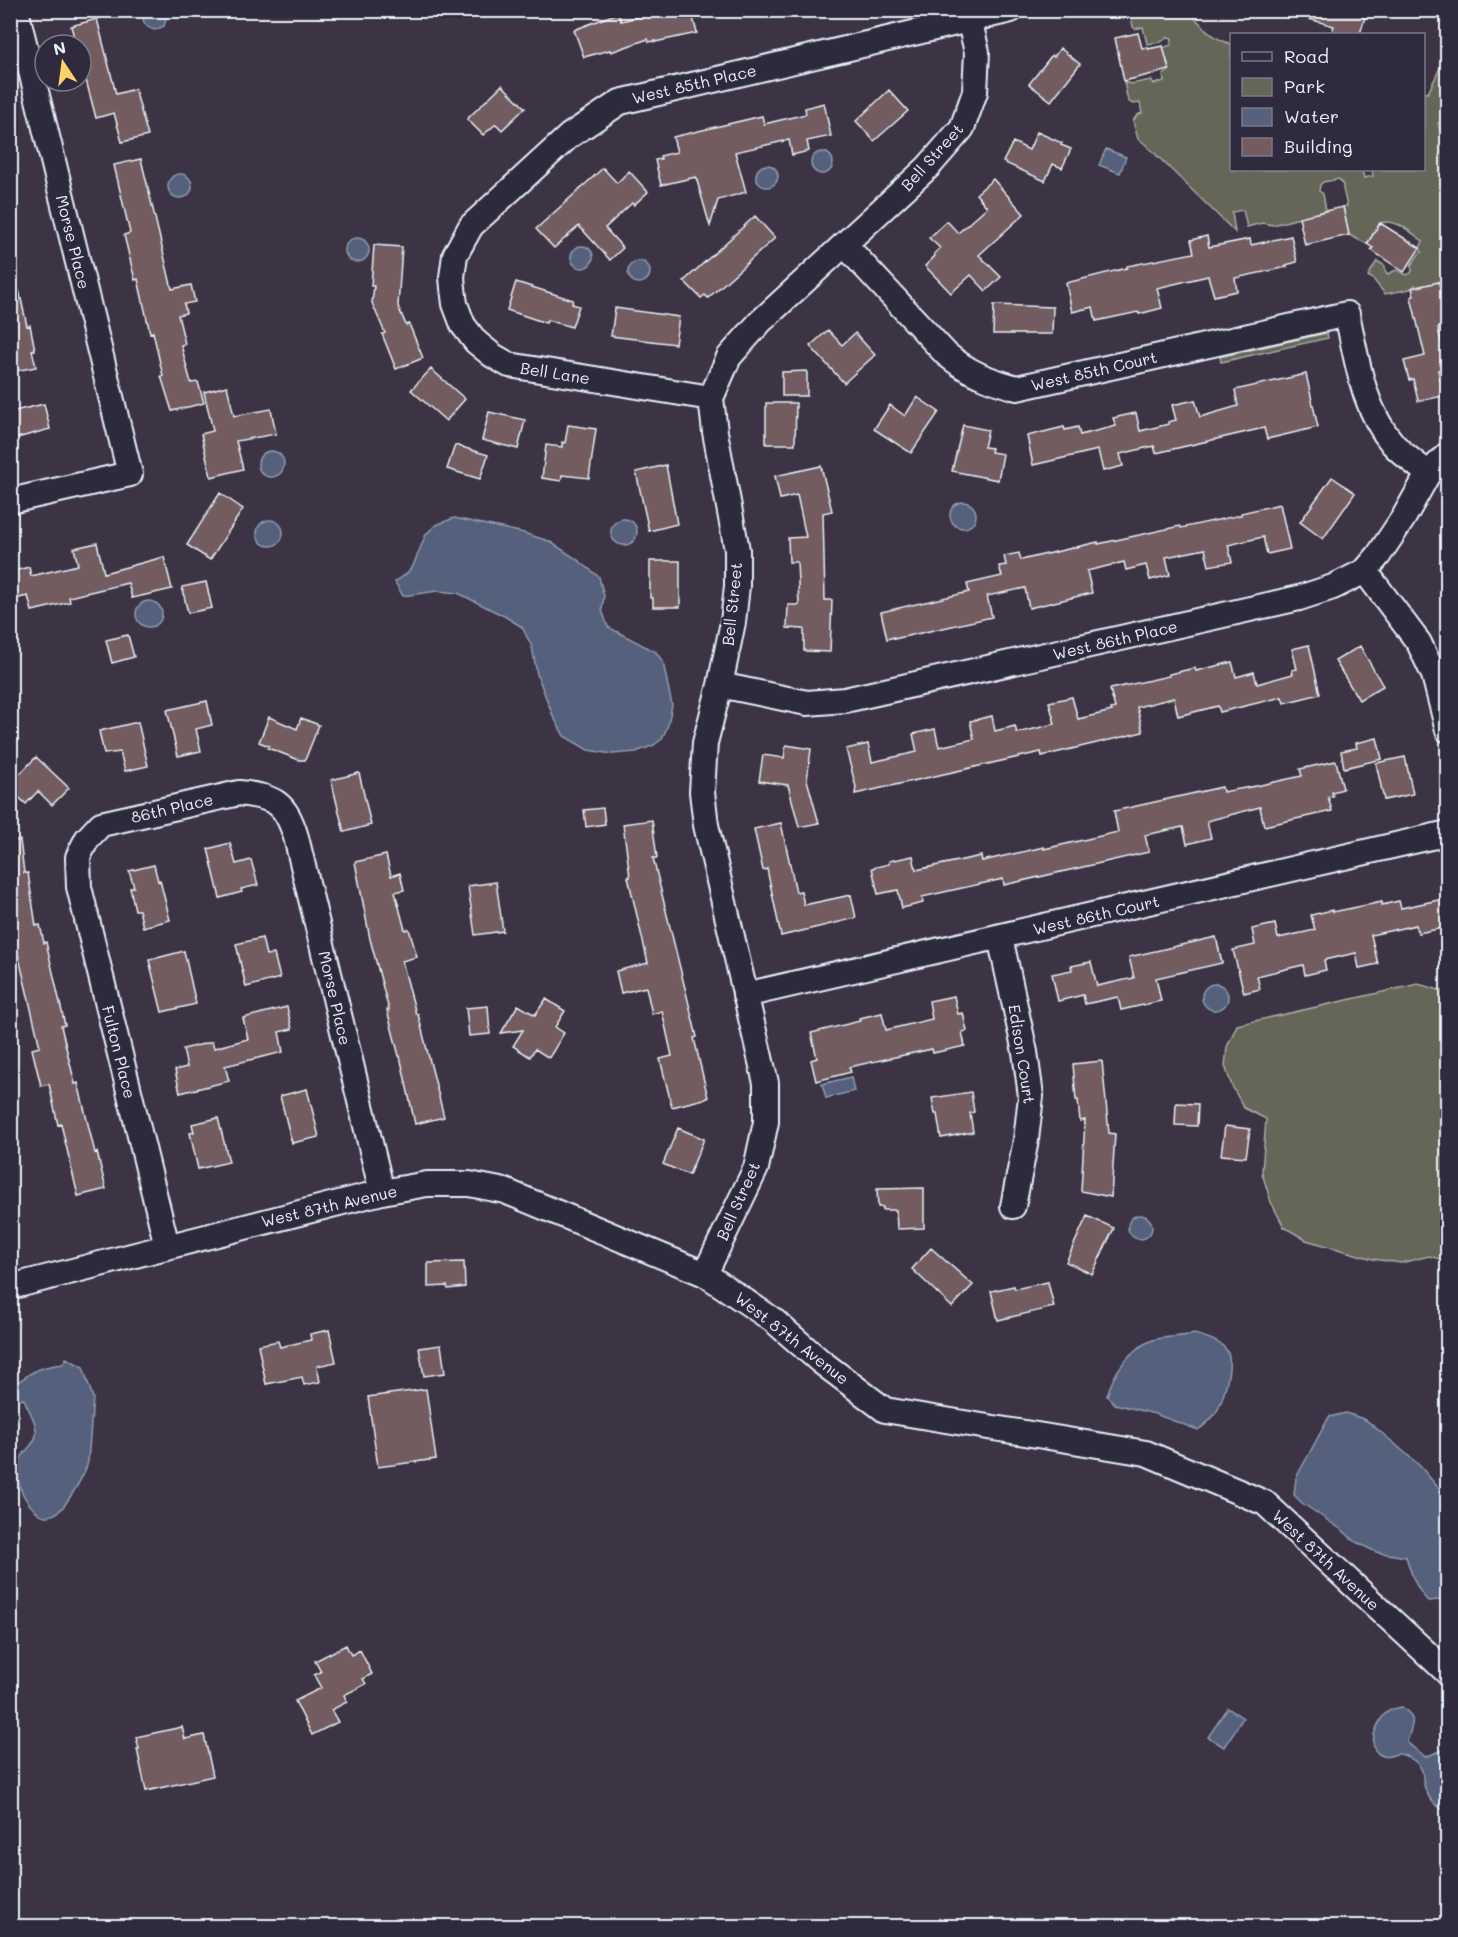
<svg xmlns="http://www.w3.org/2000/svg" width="1458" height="1937" viewBox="0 0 1458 1937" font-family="Mali,sans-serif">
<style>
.green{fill:#656658;stroke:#a6aca8;stroke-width:1.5}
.water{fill:#55617d;stroke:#909bae;stroke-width:1.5}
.building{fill:#725c60;stroke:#e8f1f8;stroke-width:1.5}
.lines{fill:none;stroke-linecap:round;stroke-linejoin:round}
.minor-casing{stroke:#e8f1f8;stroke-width:28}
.minor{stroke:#2f2a3d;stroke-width:24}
.labels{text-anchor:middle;stroke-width:5;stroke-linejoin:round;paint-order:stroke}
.street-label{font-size:16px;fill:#e8f1f8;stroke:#2f2a3d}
</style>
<rect width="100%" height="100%" fill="#3c3444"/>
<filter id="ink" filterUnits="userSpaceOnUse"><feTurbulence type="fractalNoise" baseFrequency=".0167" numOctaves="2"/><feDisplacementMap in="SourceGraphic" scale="12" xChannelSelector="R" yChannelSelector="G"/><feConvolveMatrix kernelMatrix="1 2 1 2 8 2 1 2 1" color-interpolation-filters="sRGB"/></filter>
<g filter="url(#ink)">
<path class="green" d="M1130,11H1187C1204,25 1208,37 1231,44L1232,170H1362L1364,178L1373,176L1372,170H1424V92L1428,93L1447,53V121L1438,123L1441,134L1447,133V272L1439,282L1415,287V285L1410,289L1385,294L1373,279L1368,276L1377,261L1385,266V271L1388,274L1396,270L1407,275L1411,273L1412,271L1411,265L1419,254L1422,252L1420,248L1423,241C1410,232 1397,218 1380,223L1367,244L1349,235L1343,207L1347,206L1343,189V184L1339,179L1323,182L1320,185L1319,191L1323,194L1326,211L1273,225L1262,223L1247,227L1243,210L1232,212L1235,232L1144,143L1138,139L1133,121L1137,115L1142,113L1140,103L1133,104L1128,101L1124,82L1131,84L1151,80L1154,84L1164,81L1163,75L1170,70L1163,48L1171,45L1172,38L1168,37L1161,42L1147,44L1143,27L1135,29L1133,27Z
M1327,333L1328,338L1221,362L1220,357Z
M1418,984L1447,992V1261L1429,1256L1401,1263L1373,1259L1306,1240L1284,1227L1271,1202L1262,1173L1266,1119L1244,1108L1232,1086L1225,1066L1227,1047L1237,1025Z"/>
<path class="water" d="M145,10L165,11L167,16L164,26L155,30C145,28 140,20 145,10Z
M1106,149L1126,157L1120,173L1099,165Z
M811 163a11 11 0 1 1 22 0a11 11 0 1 1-22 0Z
M756 176a11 11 0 1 1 22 0a11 11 0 1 1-22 0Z
M168 186a12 12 0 1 1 24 0a12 12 0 1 1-24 0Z
M345 250a12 12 0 1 1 24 0a12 12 0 1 1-24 0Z
M571 257a11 11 0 1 1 22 0a11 11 0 1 1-22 0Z
M628 272a11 11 0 1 1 22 0a11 11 0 1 1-22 0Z
M258 464a13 13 0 1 1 26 0a13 13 0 1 1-26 0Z
M950 515a13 13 0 1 1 26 0a13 13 0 1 1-26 0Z
M454,518L520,532L549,541L578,560L599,577L604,596L602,610L608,627L656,652L663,662L672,705L668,725L662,739L654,745L636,752L612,754L588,750L564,736L553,716L537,674L532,647L522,627L506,617L458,593L437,591L403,596L395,582L406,574L413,566L426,534L436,525Z
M611 532a13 13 0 1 1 26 0a13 13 0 1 1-26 0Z
M257 533a13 13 0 1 1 26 0a13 13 0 1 1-26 0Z
M136 614a13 13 0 1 1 26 0a13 13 0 1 1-26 0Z
M1202 997a13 13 0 1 1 26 0a13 13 0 1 1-26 0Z
M851,1077L854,1091L826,1098L822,1084Z
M1128 1227a12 12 0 1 1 24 0a12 12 0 1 1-24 0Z
M1194,1334C1205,1337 1221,1341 1227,1351C1234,1363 1223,1403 1215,1414C1210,1421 1205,1425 1198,1430L1155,1414L1115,1404L1107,1396C1113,1373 1130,1348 1153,1340C1166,1336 1181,1337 1194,1334Z
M66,1358L83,1367L93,1398L88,1462C84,1476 75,1490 66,1503C62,1509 56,1515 49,1516C35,1518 22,1495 19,1484C17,1477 18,1467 20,1461C22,1451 36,1445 36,1434C37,1421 28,1410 24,1399L11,1400V1384C19,1383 25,1376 33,1372C42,1367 53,1365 63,1364Z
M1346,1413L1366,1420L1395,1444L1420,1466L1447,1498V1596L1440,1600L1428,1601C1416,1589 1411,1573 1406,1557L1376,1552L1356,1542L1342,1530L1302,1503L1294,1495L1296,1478L1329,1417Z
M1402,1707C1419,1719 1411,1726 1407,1742C1412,1748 1420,1751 1425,1757L1443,1750L1447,1746V1811C1432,1805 1426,1796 1423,1780C1423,1776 1423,1770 1420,1767C1417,1761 1403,1753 1397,1754C1392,1755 1389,1758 1383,1756C1367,1751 1374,1731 1380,1721C1384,1712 1393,1708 1402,1707Z
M1228,1708L1243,1718L1224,1747L1208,1737Z"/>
<path class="building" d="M665,10H691L697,33L655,42V41L649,42L648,39L611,52L610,50L584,57L574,30L618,13L621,21Z
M1296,10H1367L1360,34H1331L1334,26L1295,15Z
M97,19L116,94L135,89L148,136L122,142L114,113L96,118L86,80H84L81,71V45H76L71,26Z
M1138,33L1142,48L1148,47V49L1163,46L1169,70L1124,81L1115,38Z
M1060,48L1080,64L1051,101L1029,84L1052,55L1054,57Z
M502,85L525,108L502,130L496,124L483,135L467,119Z
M889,90L908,111L874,141L856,121Z
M824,103L831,136L807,141L809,151L792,155L789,140L735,152L746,192L718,200L710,226L696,177L661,185L655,160L661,159L660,156L677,152L673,137L762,116L764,124L806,114L805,108Z
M1037,132L1062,143L1061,145L1071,149L1062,168L1053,164L1045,181L1003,162L1013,142L1029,150Z
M141,159L172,289L191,285L195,302L184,304L186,313L178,315L185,344L181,345L191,383L198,382L204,403L172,411L161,376H163L153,332L150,333L138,279L135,280L124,235L130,233L114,165Z
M603,168L617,183L629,171L648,192L634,205L632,203L605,228L623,248L610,260L579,226L554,248L536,229Z
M993,179L1024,214L979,255L1001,277L986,291L971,275L951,293L925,266L935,256L934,254L940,248L929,238L947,221L958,233L987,207L976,194Z
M1343,207L1349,235L1305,245L1299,217Z
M755,216L775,238L708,298L705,295L701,298L684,281Z
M1380,223L1420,248L1404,272L1371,250L1373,248L1367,244Z
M1207,236L1209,247L1250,239L1251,245L1291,236L1297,262L1286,265L1287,267L1235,278L1237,291L1214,296L1208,276L1157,288L1162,308L1139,314L1138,312L1096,321L1093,307L1072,312L1066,283L1127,268V266L1194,253L1191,240Z
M374,245L402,247L398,306L406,325L409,324L423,358L396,369L382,334L385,333L372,303L374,286H371Z
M17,281L27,326L30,325L35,350H32L36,367L10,372V282Z
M516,282L573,300L572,304L579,306L572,327L547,320L546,323L507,310Z
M1439,282L1445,309H1448V325L1438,328L1447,368L1438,370L1444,396L1418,401L1413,379L1409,380L1404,361L1425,356L1411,297L1414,296L1412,288Z
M994,305L1053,307L1052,334H993Z
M615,308L679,317L675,344L611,336Z
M828,330L842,345L855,333L875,355L844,383L810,346Z
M431,369L465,399L446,421L411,390Z
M807,371V396H782V372Z
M1306,374L1318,427L1267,439L1264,428L1156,453L1154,446L1120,454L1123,466L1103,471L1098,450L1033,465L1027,436L1064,427L1065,430L1078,427L1080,435L1116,426L1113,418L1136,413L1140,431L1169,424L1168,422L1176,420L1172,405L1195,400L1200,417L1238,406L1235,390Z
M227,386L234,416L271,409L276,434L236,441L243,469L211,477L201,434L213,431L204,392Z
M917,397L939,412L911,453L874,429L890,405L905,416Z
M766,403H796L795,444H766Z
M44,404L50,429L10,440V412Z
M489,412L525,420L518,449L482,440Z
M568,425L596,429L589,478L562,475L561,481L542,478L546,445L562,447V442L565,443Z
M963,425L988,430L984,447L992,448L991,452L1003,454L998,480L952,471Z
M455,445L488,455L480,479L447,469Z
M666,465L677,524L649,531L636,472Z
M821,466L832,511L823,513L825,600H832L830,652L804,651V629L787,628L788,605H799L797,562H789L788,538L806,537L797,495L780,499L775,476Z
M1332,477L1355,493L1323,539L1300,522Z
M220,493L243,509L210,560L187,545Z
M1280,504L1290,549L1267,554L1263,537L1228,545L1232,562L1209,566L1205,549L1166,557L1170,575L1150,580L1146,565L1126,570L1124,562L1087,571L1092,593L1029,608L1025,588L987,596L992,617L894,639V637L887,639L881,612L969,592L967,584L1002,576L999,566L1006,565L1004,556L1019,553L1021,560L1098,542V544L1180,526L1181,528L1241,515V513Z
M97,543L104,573L164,557L172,589L132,598L128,583L69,597L70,602L32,611L28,596L10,600V572L29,567L31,576L78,565L74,548Z
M650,561H680V607H653V598H650Z
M206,582L212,608L188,613L182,587Z
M128,635L134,657L112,663L106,640Z
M1309,645L1320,694L1284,703L1282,697L1220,712L1218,706L1178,716L1174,698L1137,707L1143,732L1042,756L1041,752L855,794L856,787L846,749L868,744L872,762L917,752L913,734L935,729L939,747L974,739L970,721L992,716L995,731L1015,726L1017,733L1055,724L1049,702L1072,697L1078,719L1112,711L1111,709L1115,708L1110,689L1169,676V674L1195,668L1196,671L1232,662L1236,677L1254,672L1257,684L1293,674L1292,670L1297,669L1292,649Z
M1360,646L1383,686L1359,700L1335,661Z
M207,701L212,725L196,729L201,751L178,756L167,710Z
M269,717L297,729L301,718L319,725L305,760H299L268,748L269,746L259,742Z
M138,722L148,766L125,771L120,752L104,754L99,731Z
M1377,738L1382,759L1344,768L1341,751L1357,748L1356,743Z
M786,745L811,749L807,780L819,823L799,827L788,785L759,781L763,755L784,758Z
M36,757L69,788L52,805L38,791L26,804L10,789V784Z
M1405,757L1413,794L1384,800L1376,763Z
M1336,761L1343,789L1332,792L1333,796L1328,797L1332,811L1264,826L1260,807L1207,821L1211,838L1187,844L1183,827L1145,835L1149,852L1004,885L1003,879L953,890L922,897L923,903L902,908L898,890L878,894L872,868L889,864V861L913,856L916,870L981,856L982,861L1044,847V849L1118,832L1114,811L1222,787L1223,792L1256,786L1302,776L1300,769Z
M359,773L371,825L344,832L331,780Z
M603,808L605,824L586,827L584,810Z
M652,820L657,858H653L697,1037L694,1038L708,1098L672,1107L660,1059L672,1056L662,1011L652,1014L646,987L621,993L616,971L648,963L628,877H630L623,824Z
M781,823L796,892L801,891L804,905L851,895L856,918L781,936L767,869L763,870L754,829Z
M20,840L24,873H28L36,926L40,925L44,943L46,942L65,1025L61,1026L66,1047L75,1084L78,1083L95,1153L97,1152L106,1189L78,1196L61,1124L58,1125L49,1084L41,1086L32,1049L40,1047L10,920V841Z
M230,843L236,864L251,860L258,885L241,889L242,892L220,898L208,849Z
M386,855L391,876L400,873L404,890L395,892L405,930L409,929L417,957L402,961L416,1014H418L444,1117L415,1124L400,1056H399L387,1010H389L370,939L355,862Z
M154,865L158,881L160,880L170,920L143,927L139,910H135L130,888L134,887L129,871Z
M496,882L503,931L475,935L468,886Z
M1448,898V927L1418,933L1416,925L1371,935L1378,964L1359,968L1356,953L1324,960L1326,970L1305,975L1303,965L1257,976L1260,989L1244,993L1233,950L1255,945L1252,929L1275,924L1278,938L1315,930L1311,915L1332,910L1333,912L1382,902V905L1399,901L1401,908Z
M1216,937L1222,963L1156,978L1161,1001L1121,1010L1118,997L1085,1004L1083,995L1058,1001L1052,974L1072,970L1071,966L1091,962L1097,986L1134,978L1129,957Z
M262,938L266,955L274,954L280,978L246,987L236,944Z
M184,951L196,1004L162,1012L149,960Z
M954,996L958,1014L963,1013L967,1031L962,1032L965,1046L933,1053L932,1049L849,1067L851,1072L816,1081L811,1060L817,1058L811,1033L860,1021L859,1018L882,1013L886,1030L932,1019L929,1001Z
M546,999L565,1011L555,1027L564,1033L549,1058L535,1049L530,1057L513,1046L523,1030L501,1033L518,1005L535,1015Z
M488,1006L490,1034L469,1036L466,1008Z
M287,1007L292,1029L279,1032L283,1052L225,1066L229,1081L180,1093L175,1070L187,1067L183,1049L212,1042L214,1048L248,1039L243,1018Z
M1102,1061L1109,1133L1115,1134L1111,1197L1081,1191L1085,1120L1080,1121L1078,1100H1076L1073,1064Z
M307,1089L319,1137L292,1143L280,1096Z
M971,1092L974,1112L970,1113L973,1132L941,1138L937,1114H935L932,1098Z
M1176,1103L1198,1104L1197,1126L1175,1125Z
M218,1118L229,1162L198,1169L190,1133L194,1132L192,1124Z
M1225,1126L1250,1129L1246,1157L1221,1155Z
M678,1128L704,1139L689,1175L663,1164Z
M924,1188V1228L897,1229L896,1210H883V1207H878L877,1189Z
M1087,1216L1114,1228L1092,1274L1066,1262Z
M931,1248L973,1285L952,1307L912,1269Z
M464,1262L465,1287L448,1289L447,1286L428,1287V1263Z
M1048,1282L1054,1307L998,1320L991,1291L1014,1286L1015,1289Z
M329,1330L336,1362L317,1366L320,1382L304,1385L302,1377L266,1384L258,1345L278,1341L280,1347L311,1340L310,1334Z
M441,1345L445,1373L424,1376L419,1348Z
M426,1389L436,1459L378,1467L368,1397Z
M346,1645L351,1655L360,1650L372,1674L363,1679L366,1684L344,1695L347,1702L331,1710L338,1722L312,1735L295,1701L321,1688L314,1675L321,1672L315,1661Z
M182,1727L185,1739L204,1735L213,1776L146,1791L137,1749H139L136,1737Z"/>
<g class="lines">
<g class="minor-casing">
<path id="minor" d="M845,245L946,354C969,373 988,380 1017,388L1347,314C1357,359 1362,407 1393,444C1403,455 1417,464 1428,474
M711,398L509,365L492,355L476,342L463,325L455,304L453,288L452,277L455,255L471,226L569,136L620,102L1011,10
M10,501L130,474L16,10
M1365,571L1419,643L1434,675L1448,730
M720,685L807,703L845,700L1299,598L1333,587L1365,571L1378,556L1404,517L1428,474L1448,454
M1000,937L1025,1052L1031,1096L1026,1140L1013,1206
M745,995L1448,833
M167,1246L79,887L78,857L87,839L101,824L239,793C274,797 285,801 296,837L382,1192
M705,1274L756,1168L766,1122V1083L706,825L702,792L705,743L720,685L733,622L737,586V550L715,432L711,398L729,357L760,322L928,167L962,128L975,92L977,52L967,10
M10,1287L382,1192L427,1184H469L505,1191L705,1274L773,1320L820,1361L885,1410L1146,1453L1265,1503L1448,1673"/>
</g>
<use href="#minor" class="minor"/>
</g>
</g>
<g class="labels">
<g class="street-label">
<text transform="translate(694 84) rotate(-13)" y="6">West 85th Place</text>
<text transform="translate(932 157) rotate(-48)" y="6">Bell Street</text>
<text transform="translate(73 242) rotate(76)" y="6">Morse Place</text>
<text transform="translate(1094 371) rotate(-13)" y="6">West 85th Court</text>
<text transform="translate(555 373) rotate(9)" y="6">Bell Lane</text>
<text transform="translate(732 604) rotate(-84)" y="6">Bell Street</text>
<text transform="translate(1115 640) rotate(-13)" y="6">West 86th Place</text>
<text transform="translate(172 808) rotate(-13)" y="6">86th Place</text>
<text transform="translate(1096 915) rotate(-13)" y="6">West 86th Court</text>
<text transform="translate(335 998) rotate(77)" y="6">Morse Place</text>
<text transform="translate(119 1052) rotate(76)" y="6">Fulton Place</text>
<text transform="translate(1022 1054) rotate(81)" y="6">Edison Court</text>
<text transform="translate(738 1201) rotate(-66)" y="6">Bell Street</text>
<text transform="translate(329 1206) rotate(-13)" y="6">West 87th Avenue</text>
<text transform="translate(792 1338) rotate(38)" y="6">West 87th Avenue</text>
<text transform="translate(1326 1560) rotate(43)" y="6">West 87th Avenue</text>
</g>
</g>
<rect width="1458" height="1937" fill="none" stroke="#2f2a3d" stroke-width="36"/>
<rect x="18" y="18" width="1422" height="1901" fill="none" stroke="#e8f1f8" stroke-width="2" filter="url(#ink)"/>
<rect x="1230" y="33" width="195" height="138" fill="#2f2a3d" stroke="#797a88" stroke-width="1.5"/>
<rect x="1242" y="52" width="30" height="9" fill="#2f2a3d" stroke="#797a88" stroke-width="1.5"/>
<text x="1284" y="63" font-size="18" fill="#e8f1f8">Road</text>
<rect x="1242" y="78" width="30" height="18" fill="#656658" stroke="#797a88" stroke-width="1.5"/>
<text x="1284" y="93" font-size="18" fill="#e8f1f8">Park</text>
<rect x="1242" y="108" width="30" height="18" fill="#55617d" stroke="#797a88" stroke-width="1.5"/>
<text x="1284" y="123" font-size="18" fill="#e8f1f8">Water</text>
<rect x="1242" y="138" width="30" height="18" fill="#725c60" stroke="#797a88" stroke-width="1.5"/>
<text x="1284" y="153" font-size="18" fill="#e8f1f8">Building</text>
<g transform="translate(63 63) rotate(347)"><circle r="28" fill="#2f2a3d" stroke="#797a88" stroke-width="1.5"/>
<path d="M0-4.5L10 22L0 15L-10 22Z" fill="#ffd166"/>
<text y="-9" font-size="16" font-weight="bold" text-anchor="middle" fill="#e8f1f8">N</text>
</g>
</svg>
